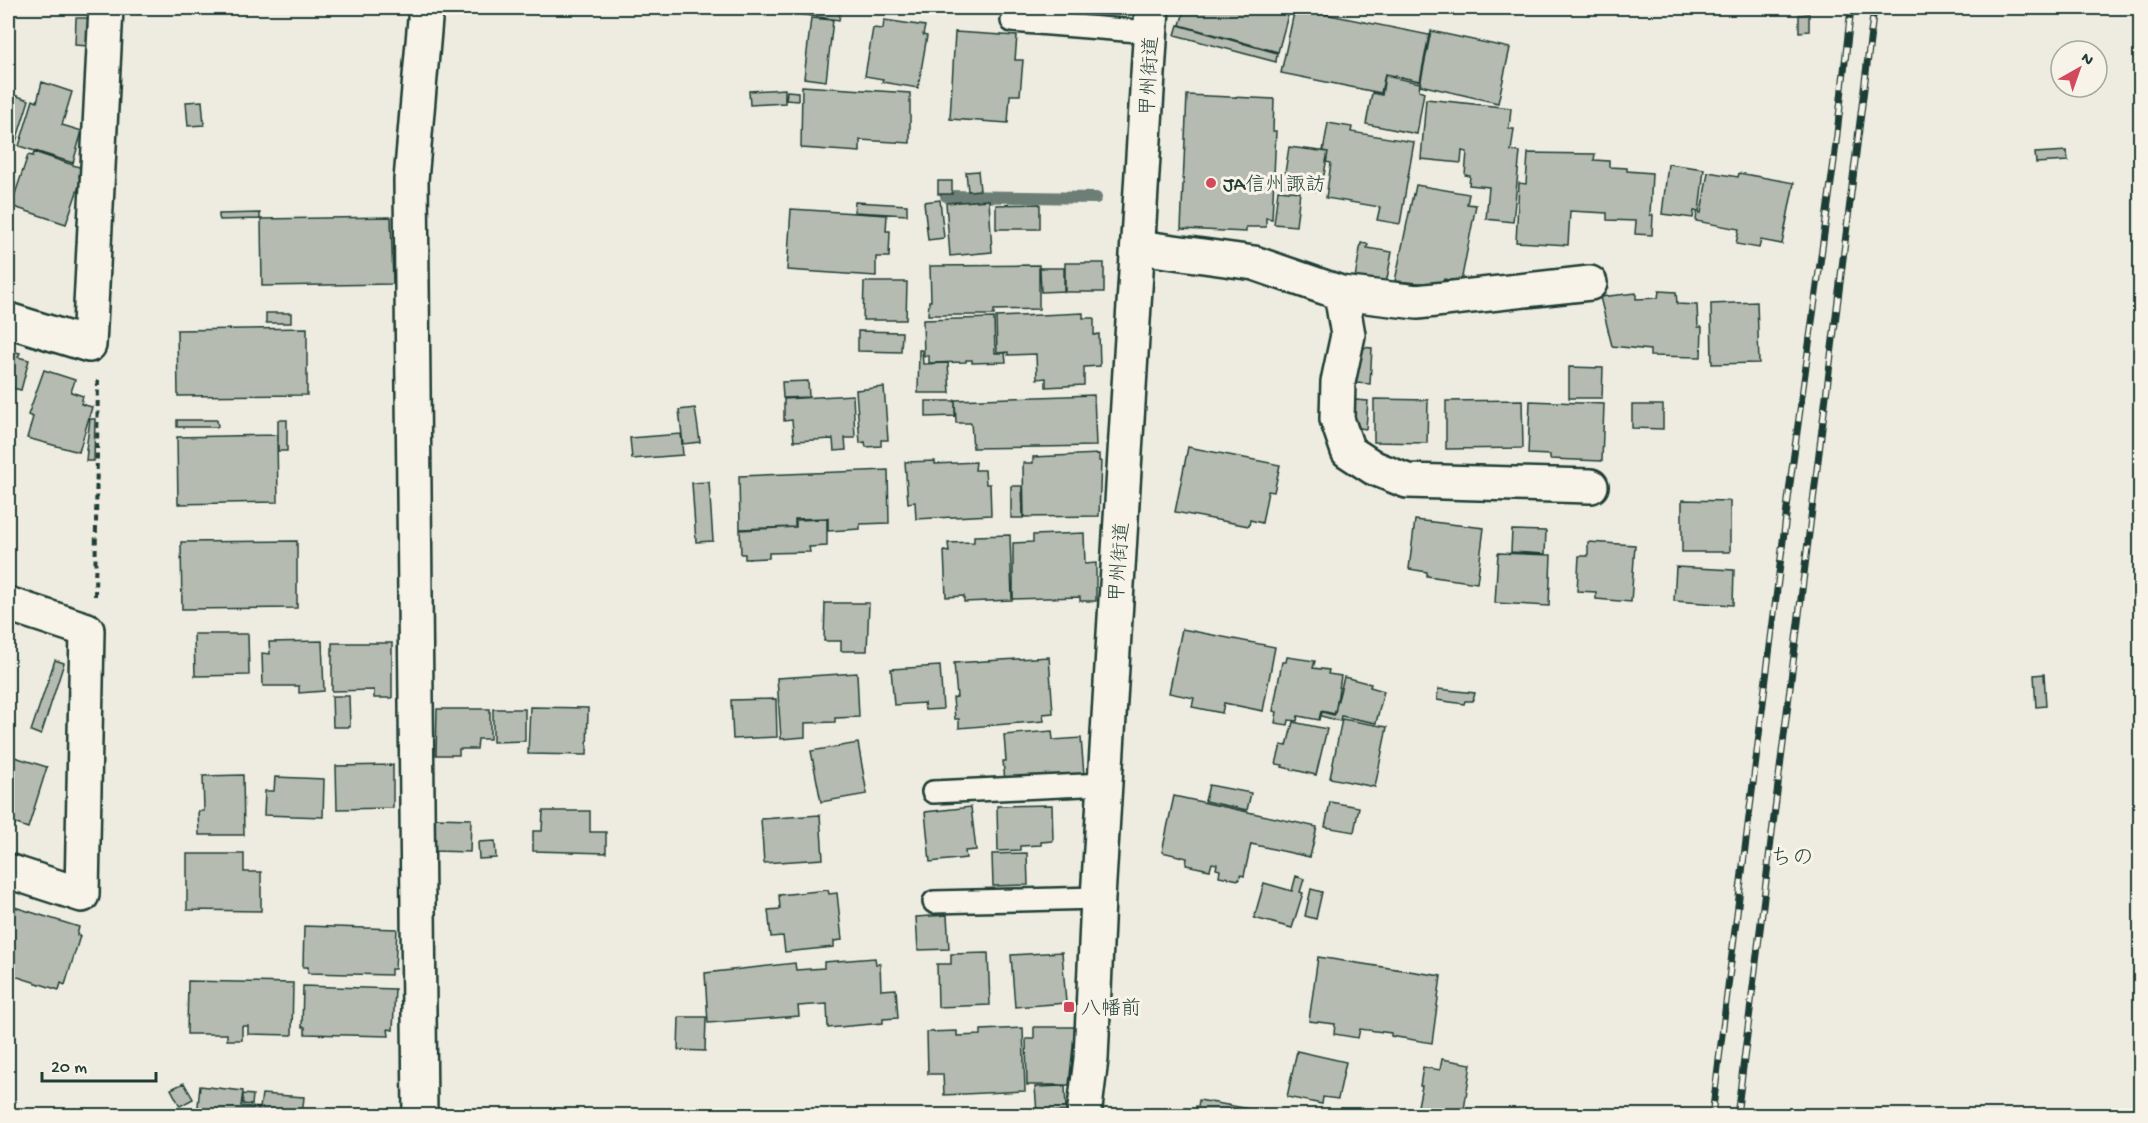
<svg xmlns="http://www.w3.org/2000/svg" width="2148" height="1123" viewBox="0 0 2148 1123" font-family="'Gochi Hand','Klee One',sans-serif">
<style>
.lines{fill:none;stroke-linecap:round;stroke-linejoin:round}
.stream{stroke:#6c7e74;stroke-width:12}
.building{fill:#b5bbb0;stroke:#1f3d34;stroke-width:1.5}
.lane-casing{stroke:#1f3d34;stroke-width:26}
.street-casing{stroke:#1f3d34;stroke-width:38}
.highway-casing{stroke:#1f3d34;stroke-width:38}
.path{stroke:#1f3d34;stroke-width:4;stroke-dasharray:6 4.5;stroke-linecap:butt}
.lane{stroke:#f7f3e8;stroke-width:21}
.street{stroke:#f7f3e8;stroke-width:33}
.highway{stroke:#f7f3e8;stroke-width:33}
.rail-casing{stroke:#1f3d34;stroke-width:7}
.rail{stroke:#f7f3e8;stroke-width:4.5;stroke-dasharray:14;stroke-linecap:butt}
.poi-dot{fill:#d1495b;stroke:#f7f3e8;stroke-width:2}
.labels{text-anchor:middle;stroke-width:6;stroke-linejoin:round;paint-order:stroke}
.street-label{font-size:20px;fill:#1f3d34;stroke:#f7f3e8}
.poi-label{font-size:20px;fill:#1f3d34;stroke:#f7f3e8;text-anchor:start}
.quarter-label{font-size:22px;fill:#1f3d34;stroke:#f7f3e8}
</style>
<rect width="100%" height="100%" fill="#eeece1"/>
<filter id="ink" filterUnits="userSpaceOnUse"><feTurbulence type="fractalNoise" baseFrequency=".0167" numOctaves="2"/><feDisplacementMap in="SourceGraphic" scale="12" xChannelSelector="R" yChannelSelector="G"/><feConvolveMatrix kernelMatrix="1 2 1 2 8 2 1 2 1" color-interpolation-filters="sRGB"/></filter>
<g filter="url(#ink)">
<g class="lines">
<path class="stream" d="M946,196L1096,198"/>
</g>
<path class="building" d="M764,8H841L839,20L764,9Z
M1185,8H1290L1278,52L1180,25Z
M1295,8L1429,35L1420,81L1385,74L1381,93L1281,73Z
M1809,14V31L1799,32V15Z
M76,18H89L88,46L75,45Z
M811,18L833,20L826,81L804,78Z
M884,20L925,26L923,35L927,36L918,88L882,82L883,79L865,76L873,28L883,29Z
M1178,25L1277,53L1276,62L1175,35Z
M1431,31L1510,48L1498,103L1420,85Z
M955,32L1017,36L1015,60H1023L1020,95H1010L1008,123L950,119Z
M1385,76L1420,83L1419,90L1424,92L1417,134L1366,124L1372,93L1382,95Z
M42,82L72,92L62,125L82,131L73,163L19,146L33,100L37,102Z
M802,86L910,93V143L860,140V152L801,148Z
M785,89V103L750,105L749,91Z
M787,91L798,92V101L786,100Z
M8,93L29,100L14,148L8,146Z
M1187,95L1274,99L1273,131H1276L1272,219L1266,218V227H1246V232L1181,229Z
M1426,99L1511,108L1509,129H1514L1511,151L1520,152L1513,222L1486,219L1489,187L1469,185L1470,176L1465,175L1467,152L1462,151L1461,163L1421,159Z
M202,101L204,125L188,126L186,102Z
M1328,123L1352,127L1351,132L1414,142L1400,224L1377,220L1380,207L1326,198L1331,163L1326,162L1328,152L1323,151Z
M1289,147L1328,152L1321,192L1283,186Z
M2067,151L2068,161L2036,163L2035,153Z
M34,152L82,168L79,176L82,177L66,224L11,206L28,155L33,156Z
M1528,153L1595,154L1594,160L1609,161V167L1627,168V171L1652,173L1650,215H1653L1652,235L1635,234L1636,221L1607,220V213L1570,211L1568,245L1516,242L1519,183L1526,184Z
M1668,164L1704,169L1699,212L1694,211L1693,218L1662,214Z
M978,171L980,190L968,191L966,172Z
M1708,172L1738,177L1739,173L1794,183L1782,244L1761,240L1759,248L1736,244L1739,229L1696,221L1697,212L1701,213Z
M938,181H952V194H938Z
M1416,185L1469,194L1467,204L1476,205L1461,282L1444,279L1443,285L1395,281L1413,194L1414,195Z
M1278,190L1300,192L1296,226L1274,224Z
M940,200L944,238L928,240L924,202Z
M989,200L992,252L950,256L946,203Z
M855,202L907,205V215L854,212Z
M1040,204V229H996V205Z
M791,209L887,215L886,231H890L889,257H876V276L787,270Z
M260,213V219L220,220L219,217V214Z
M391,217L393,284L262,286L261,219Z
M1361,243L1368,244L1367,248L1392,252L1386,284L1355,278Z
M1065,263H1104V292H1065Z
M1039,265V309L994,310V315H928L929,301H931L930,266Z
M1040,268H1064V291L1041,292Z
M864,282H907L906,320H863Z
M1659,291L1676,292L1677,304L1697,305L1698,327H1702L1701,357L1650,356V350L1612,346L1600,297L1636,293V299L1658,298Z
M1757,302L1759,363L1712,364L1711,304Z
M266,313H291V323H266Z
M1083,313V318H1094V335L1099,334L1100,366L1084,367V385L1046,387V378L1037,379L1036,354L1008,355V352L997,353L996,317Z
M994,318L995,353H1005L1006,362L972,363V360H966V362L929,363V356H924L923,320Z
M307,328V395L178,396L177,330Z
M858,331L902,332L901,352L858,351Z
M1359,347L1372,348L1370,384L1356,383Z
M8,350L20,353L18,357L29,360L21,390L8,387Z
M919,350H922L923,364L948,363L950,393H918Z
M1569,367L1603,368L1602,398H1569Z
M44,370L75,380L71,392L83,396L81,404L92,407L79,452L27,438L33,417L28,415Z
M808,381L809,397L783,398L782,382Z
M884,387L888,440H881V446L866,447L865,442L860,443L856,390Z
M853,395L855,438H845L846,450L834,451L833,439L794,441L792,420L784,421V399Z
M1094,395L1096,446L973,448L971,423H956L955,400Z
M1374,399L1428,400L1427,443L1374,442Z
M1355,400L1368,401L1366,429L1353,427Z
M1522,400L1523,448L1446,449V401Z
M926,401H955V416L926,417Z
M1530,401L1604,404L1602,461L1550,459V455L1528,454Z
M1632,405H1663V429L1632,428Z
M695,408L700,442L683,444L679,410Z
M90,419H95L94,461H86L87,450H86Z
M177,420H217L218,427H177Z
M278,420H287V451H278Z
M681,434L683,455L632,459L630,438Z
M277,435L278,502L178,504L177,437Z
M1188,447L1280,465L1274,492L1268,491L1262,523L1250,520L1249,526L1175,512Z
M1099,454V461H1101L1099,516L1024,517L1023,463H1033V457Z
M935,461V464L976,462L975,470H985L986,484H990L991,515L916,519L915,502L908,503L905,462Z
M888,470L889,523L860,524V529L828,531V518L795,519V527L740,529L739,476Z
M709,482L713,541L696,542L692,483Z
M1011,486H1022L1023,518H1011Z
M1682,500L1730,501V552H1682Z
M827,519V546L809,547L810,552L769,553V558L745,559V554H741L740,530L796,527V520Z
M1415,520L1484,528L1477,583L1427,576V572L1409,569Z
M1512,530L1546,531L1545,554L1511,552Z
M1084,533L1085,564L1096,563V601H1080V597L1013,599V543L1033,542V535Z
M1010,535L1012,600L964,602V596L946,597L944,551L949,552L948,543L974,542V536Z
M297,541V608L182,609L181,542Z
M1588,542L1635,545L1631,602L1596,599V592L1577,591L1579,556H1588Z
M1498,553L1551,555L1549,606L1495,603Z
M1676,567L1734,570L1733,605L1674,601Z
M825,603H869L867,651H841V641H824Z
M1182,629L1275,647L1263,711L1224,703L1222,713L1192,707L1194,698L1169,693Z
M194,634H248L249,675L195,676Z
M322,641L324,691L299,693V686H263L262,653L270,654L269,642Z
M332,643H392V698H374V690L332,691Z
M1049,657L1053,713L1043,714L1044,721L959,728V719H955L953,698L957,697L954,663Z
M1287,657L1315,661L1313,668L1329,670L1328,674L1341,676L1335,714L1321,711L1319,720L1298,716L1297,721L1289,720L1288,725L1275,723L1277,712L1273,711L1282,662H1286Z
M55,660L64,663L41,735L31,731Z
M940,666L943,709L925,710L924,703L894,705L891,669Z
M857,673L859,717L835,718V722L805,723V737L781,739L777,678Z
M2044,674L2046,706L2036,707L2034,675Z
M1344,677L1371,684L1370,687L1384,691L1376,723L1341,716L1340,721L1321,716L1322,712L1334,715Z
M1438,689L1475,693L1473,701H1465L1464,704L1437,700Z
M332,696H349L350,727H333Z
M776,699L777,737L733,739L731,700Z
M530,707L588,708L587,755L528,754Z
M437,709H490V739H478L477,749H459V755H436Z
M493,709H525V741L493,742Z
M1342,719L1387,727L1375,787L1330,778Z
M1293,722L1327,729L1316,775L1282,767L1283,765L1276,764L1281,745L1287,746Z
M1052,731L1053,740L1081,738L1084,775L1005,781L1003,761H1006L1004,735Z
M858,743L867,794L821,802L811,751Z
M8,755L47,767L28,828L8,821Z
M393,765V808L337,809L336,766Z
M243,775L244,835H199L198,811H204L203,776Z
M275,777L324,779L323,817L264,815L265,791H274Z
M1209,785L1251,793L1247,810L1205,801Z
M1174,796L1317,827L1310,857L1251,844L1244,876L1240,875L1239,880L1219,876L1220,870L1216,869L1217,864L1212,863L1210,870L1186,865L1187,858L1162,852Z
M1330,802L1359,807L1354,832L1325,827Z
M1052,805L1053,841L1041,842V845L1020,846V850L998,851L997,806Z
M971,807L976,850L965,851L966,858L930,862L925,812Z
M543,811H590V832H606V853L533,851V831H542Z
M820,815L823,859L764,863L761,819Z
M435,818L471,819L470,852L434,851Z
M495,841L496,858L479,859L478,842Z
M1027,853L1028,885L993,886L992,854Z
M187,854H244V872H261V911L187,910Z
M1296,876L1304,879L1300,892L1303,893L1292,928L1254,918L1264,883L1292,891Z
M1311,889L1322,892L1316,919L1305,916Z
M828,890L829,894L837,893L842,940L834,941V947L785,952L783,936L771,937L768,910L780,909L779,895Z
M8,905L79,927L77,935L80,936L65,985L61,983L59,990L8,974Z
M947,915L949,949L918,950L916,917Z
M304,926L397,929L395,969H391V975L308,973V967H303Z
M1062,952L1066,1003L1015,1007L1011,955Z
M988,953L990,1005L938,1007L937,964H951V954Z
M1318,957L1441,976L1432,1043L1391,1036V1033L1360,1029L1358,1038L1334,1034L1335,1024L1309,1021Z
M875,958L876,964L880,963L881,990L896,989L898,1018L883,1019V1023L828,1028L827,1004L798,1006L799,1016L708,1023L705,973L795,963L796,970L824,968V962Z
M188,981L293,983L292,1035L248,1034V1026H242V1040H227V1034H187Z
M303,986L395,989L393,1030L388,1029L389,1036L305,1034V1027H302Z
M679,1017H706L705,1051L678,1050Z
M1034,1027H1075L1069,1085H1027L1026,1039H1034Z
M1023,1028L1025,1091L944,1095L943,1074H928L927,1032L957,1031V1036L981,1035V1030Z
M1297,1051L1346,1062L1338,1099L1323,1097L1322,1104L1287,1097Z
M1442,1059L1471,1064L1463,1116H1416L1422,1086H1420L1423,1067L1440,1070Z
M184,1083L193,1099L180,1106L171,1089Z
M200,1086L243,1091L241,1106L260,1108L262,1094L304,1097L302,1116H197Z
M1065,1086L1066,1111L1037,1113L1035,1087Z
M243,1094L253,1095L252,1105L243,1104Z
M1199,1100L1256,1110L1255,1116H1194L1196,1106L1198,1107Z"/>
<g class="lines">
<g class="lane-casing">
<path id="lane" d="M1012,21L1150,32
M933,792L1105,784
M934,902L1098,898"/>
</g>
<g class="street-casing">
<path id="street" d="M1138,247L1254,263L1341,293L1417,302L1590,283
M1341,293L1348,335L1338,382L1337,419L1348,451L1374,468L1407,481L1591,486
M8,320L89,345L106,8
M8,604L87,630L82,895L8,871
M420,1116L411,180L426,8"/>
</g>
<g class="highway-casing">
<path id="highway" d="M1084,1116L1091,1059L1098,898L1152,8"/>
</g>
<path class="path" d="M95,596L98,379"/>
<use href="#lane" class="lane"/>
<use href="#street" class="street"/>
<use href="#highway" class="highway"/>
<g class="rail-casing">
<path id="rail" d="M1712,1116L1791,476L1834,161L1851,8
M1737,1116L1874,8"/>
</g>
<use href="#rail" class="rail"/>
</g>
</g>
<g class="poi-dot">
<circle cx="1211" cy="183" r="6"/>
<rect x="1063" y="1001" width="12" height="12" rx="3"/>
</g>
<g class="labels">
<g class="street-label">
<text transform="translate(1148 76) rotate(-87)" y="7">甲州街道</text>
<text transform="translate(1118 562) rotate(-86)" y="7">甲州街道</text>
</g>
<g class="poi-label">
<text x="1223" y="190">JA信州諏訪</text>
<text x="1081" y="1014">八幡前</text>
</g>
<g class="quarter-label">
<text x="1792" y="864">ちの</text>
</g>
</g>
<rect width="2148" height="1123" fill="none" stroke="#f7f3e8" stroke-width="30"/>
<rect x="15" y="15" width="2118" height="1093" fill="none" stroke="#1f3d34" stroke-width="2" filter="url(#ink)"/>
<g transform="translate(2079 69) rotate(40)"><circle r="28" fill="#f7f3e8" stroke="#a1aaa0" stroke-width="1.5"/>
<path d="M0-4.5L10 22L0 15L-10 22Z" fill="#d1495b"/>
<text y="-9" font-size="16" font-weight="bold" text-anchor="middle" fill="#1f3d34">N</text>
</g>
<path d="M42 1072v9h114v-9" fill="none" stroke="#1f3d34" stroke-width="3"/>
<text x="51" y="1072" font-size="18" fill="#1f3d34" stroke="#f7f3e8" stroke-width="4.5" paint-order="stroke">20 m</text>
</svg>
